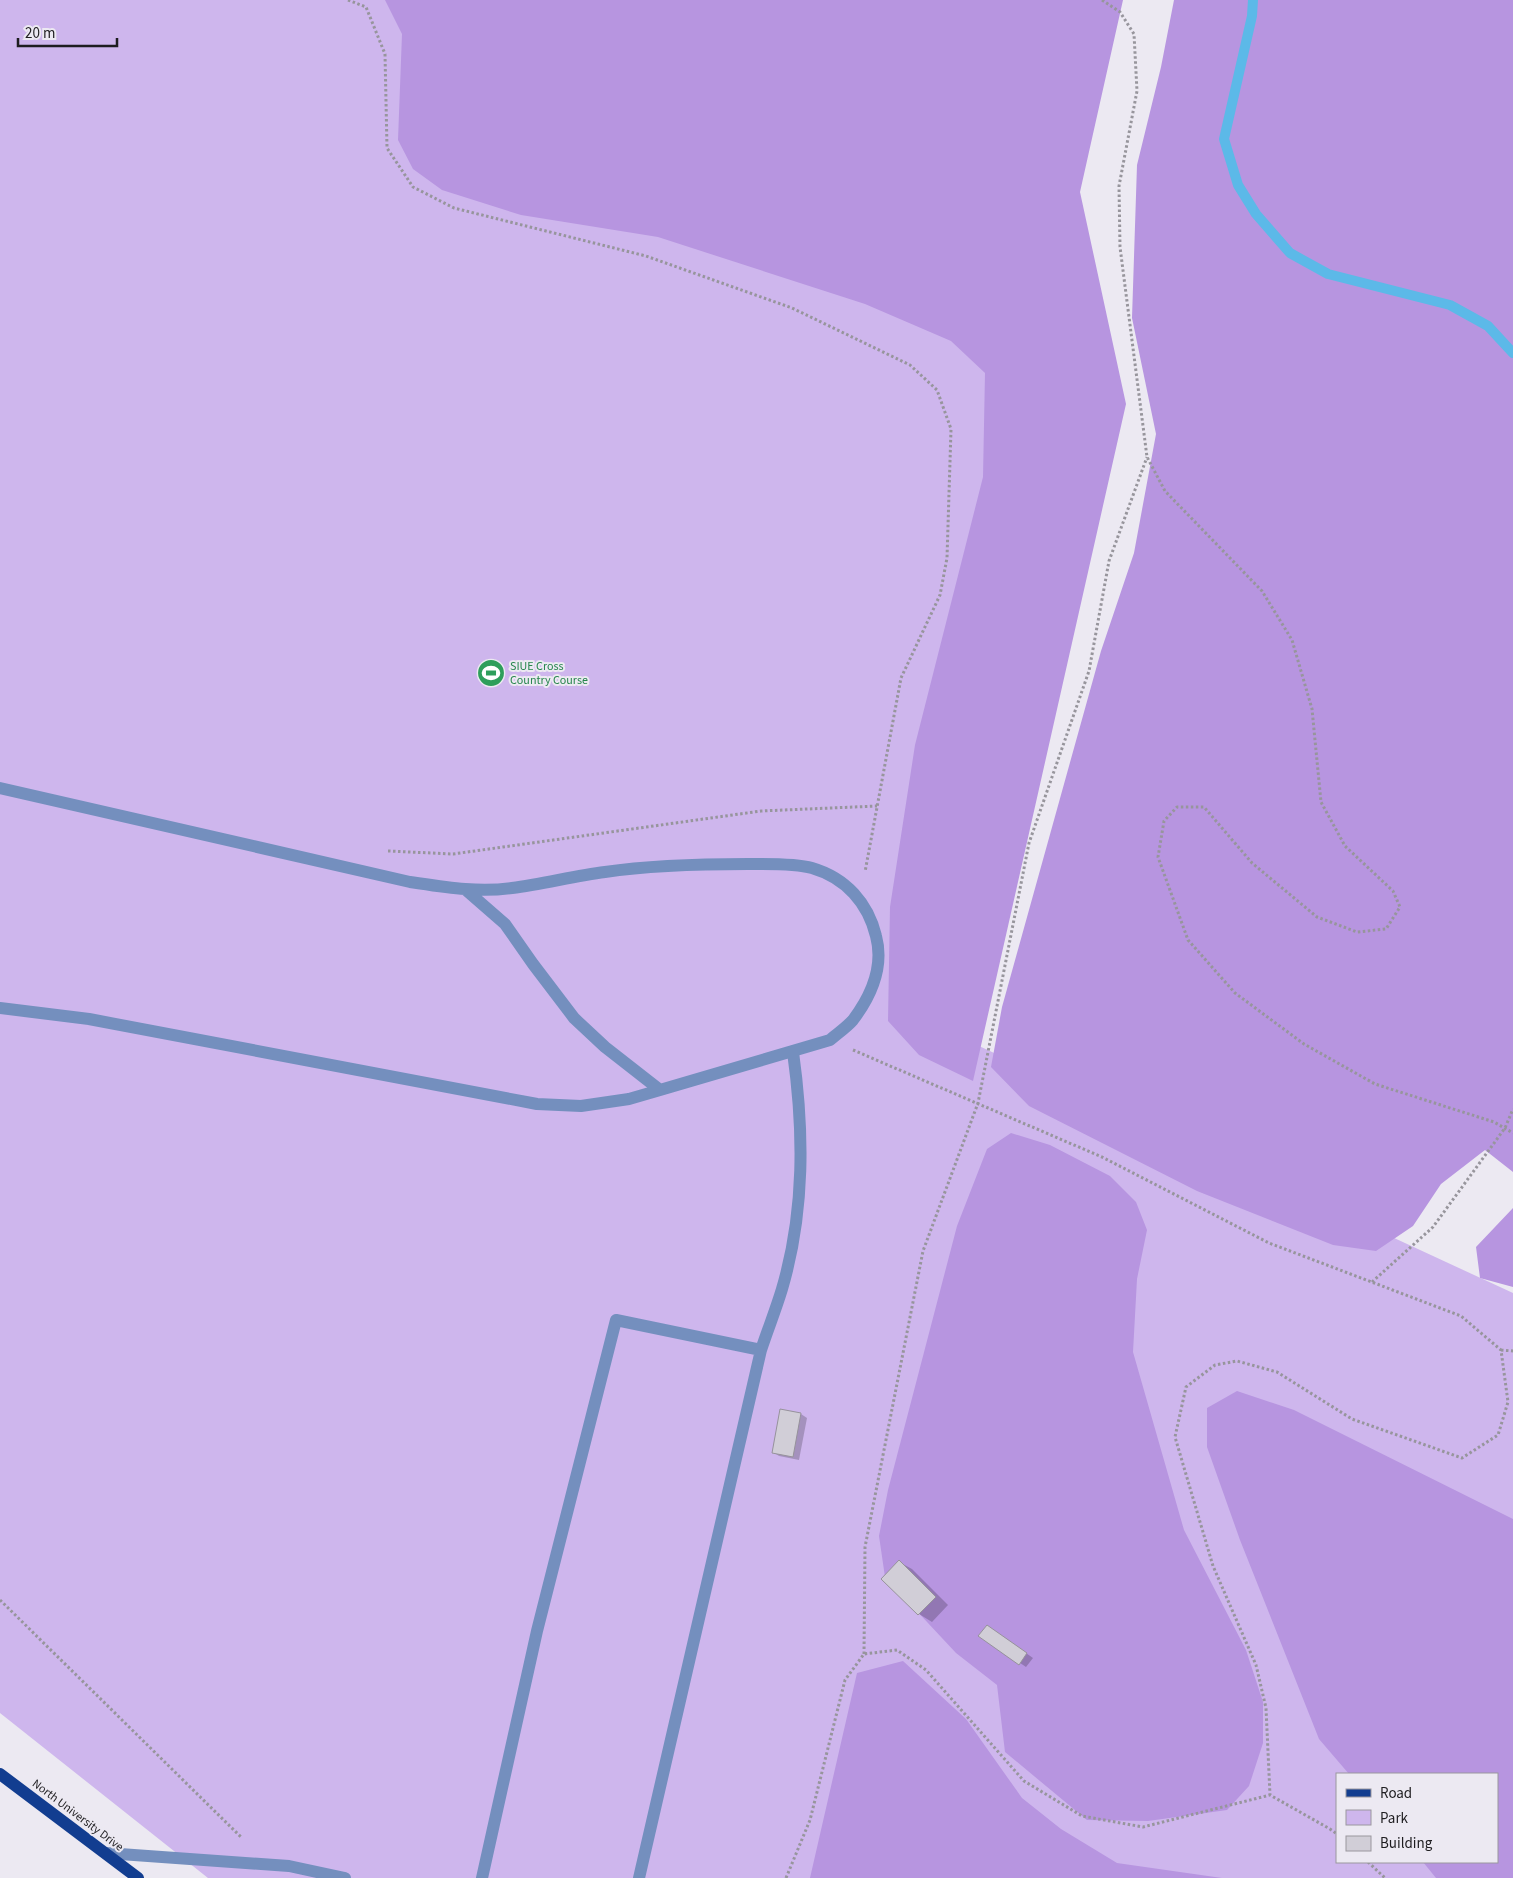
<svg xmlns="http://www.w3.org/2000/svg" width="1513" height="1878" viewBox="0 0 1513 1878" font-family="'Source Sans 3',sans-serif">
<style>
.green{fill:#ceb6ed}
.forest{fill:#b795e0}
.shadow{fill:#0003}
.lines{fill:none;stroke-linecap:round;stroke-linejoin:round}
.stream{stroke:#5cb9e8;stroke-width:10}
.building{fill:#d1ced7;stroke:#96929b}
.path{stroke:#97959c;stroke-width:3;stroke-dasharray:2.5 2.5;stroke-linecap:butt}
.minor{stroke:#748fbe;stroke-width:12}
.major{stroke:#123d90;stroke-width:12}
.labels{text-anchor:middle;stroke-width:4;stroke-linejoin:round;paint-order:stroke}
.leisure-label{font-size:12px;fill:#27864d;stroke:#ece9f2;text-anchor:start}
.street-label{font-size:12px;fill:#1e1d20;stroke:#ece9f2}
</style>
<rect width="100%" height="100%" fill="#ece9f2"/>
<path class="green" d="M0,0H429L1036,324L927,1022L1513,1293V1563L1382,1774H1337V1862H1468L1484,1878H208L0,1713Z"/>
<path class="forest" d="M385,0H1123L1080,192L1126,404L973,1081L919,1055L888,1021L890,907L915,745L983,477L985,373L951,341L865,304L658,237L521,215L442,190L413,169L398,140L402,34Z
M1174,0H1513V1172L1485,1150L1441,1184L1413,1226L1376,1251L1333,1245L1197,1191L1029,1106L991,1067L1002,1007L1101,651L1134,553L1156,434L1132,318L1137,165L1161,67Z
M1011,1133L1050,1145L1110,1176L1136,1202L1147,1230L1137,1279L1133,1352L1184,1530L1246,1650L1263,1702V1743L1249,1786L1227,1810L1148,1821L1087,1820L1005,1752L997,1685L956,1653L885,1577L879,1536L888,1490L957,1226L987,1149Z
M1513,1208V1287L1480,1278L1476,1247Z
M1237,1391L1294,1410L1513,1519V1878H1436L1423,1862H1497V1774H1349L1319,1739L1240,1540L1207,1447V1408Z
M903,1661L966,1719L1022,1798L1061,1829L1117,1863L1222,1878H810L857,1673Z"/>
<path class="shadow" d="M801,1414L807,1418L799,1460L779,1456L773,1452Z
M899,1562L912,1569L948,1605L932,1622L919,1614L882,1579Z
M993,1630L1033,1658L1026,1667L980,1636Z"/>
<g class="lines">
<path class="stream" d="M1253,0L1252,16L1224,139L1238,185L1256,214L1290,253L1328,274L1450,305L1488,326L1513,353"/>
</g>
<path class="building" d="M780,1409L801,1413L793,1457L772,1453Z
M899,1560L936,1597L918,1615L881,1579Z
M987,1625L1027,1653L1019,1665L978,1636Z"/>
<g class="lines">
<path class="path" d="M348,0L366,7L385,54L387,148L413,187L454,208L646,256L792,308L910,365L937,390L951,429L947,558L940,595L901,678L865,872
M1102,0L1120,12L1134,34L1137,91L1119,186L1120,247L1147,457L1165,491L1262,591L1292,640L1312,709L1321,802L1345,846L1393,891L1400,907L1386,929L1357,932L1317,917L1252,863L1204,807H1177L1164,821L1158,857L1188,940L1235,993L1304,1044L1375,1084L1494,1122L1513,1133
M388,851L453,854L761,811L877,806
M853,1050L1102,1157L1269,1243L1461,1316L1501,1350L1508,1402L1498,1435L1462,1458L1352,1419L1277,1372L1237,1361L1215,1365L1186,1387L1175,1437L1213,1566L1256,1665L1266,1708L1270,1795
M1372,1282L1433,1227L1505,1128L1513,1109
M1501,1350L1513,1351
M0,1600L242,1838
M864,1654L865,1547L923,1251L978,1103L1029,843L1089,671L1109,561L1147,457
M1368,1862L1385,1878
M786,1878L810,1820L845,1680L864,1654L897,1650L926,1670L1024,1781L1082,1816L1143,1827L1270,1795L1330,1829L1337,1834"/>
<path class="minor" d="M0,788L410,882C444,887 478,893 512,888C543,884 574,876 605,872C652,865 701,864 748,864C766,864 795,863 812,868C846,878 868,903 876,936C884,966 871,996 853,1020C847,1027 838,1033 830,1040L660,1090L605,1047L574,1018L533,964L505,924L466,890
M0,1008L89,1019L537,1104L581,1106L629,1099L660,1090
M106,1853L289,1866L345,1878
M482,1878L537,1631L616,1320L761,1350
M639,1878L761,1350C768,1329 776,1309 782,1289C805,1211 804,1131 793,1052"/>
<path class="major" d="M0,1774L138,1878"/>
</g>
<defs>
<g id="stadium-disc" transform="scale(1.4375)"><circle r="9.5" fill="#2e9e5b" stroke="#ece9f2"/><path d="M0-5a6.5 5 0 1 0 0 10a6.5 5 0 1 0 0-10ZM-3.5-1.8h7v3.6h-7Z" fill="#fff"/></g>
</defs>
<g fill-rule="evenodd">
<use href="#stadium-disc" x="491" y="673"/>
</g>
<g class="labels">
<g class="leisure-label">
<text x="510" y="670">SIUE Cross<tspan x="510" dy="14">Country Course</tspan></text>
</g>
<g class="street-label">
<text transform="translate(78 1815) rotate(37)" y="4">North University Drive</text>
</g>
</g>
<rect x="1336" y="1773" width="162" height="90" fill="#ece9f2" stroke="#9a979e"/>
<rect x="1346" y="1789" width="25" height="8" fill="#123d90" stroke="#9a979e"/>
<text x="1380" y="1798" font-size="15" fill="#1e1d20">Road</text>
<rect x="1346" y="1810" width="25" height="15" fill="#ceb6ed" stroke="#9a979e"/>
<text x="1380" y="1823" font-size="15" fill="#1e1d20">Park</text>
<rect x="1346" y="1836" width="25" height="15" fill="#d1ced7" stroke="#9a979e"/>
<text x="1380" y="1848" font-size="15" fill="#1e1d20">Building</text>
<path d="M18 38v8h99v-8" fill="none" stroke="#1e1d20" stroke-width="2.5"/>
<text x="25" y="38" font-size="15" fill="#1e1d20" stroke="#ece9f2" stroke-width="4" paint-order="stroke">20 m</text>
</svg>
